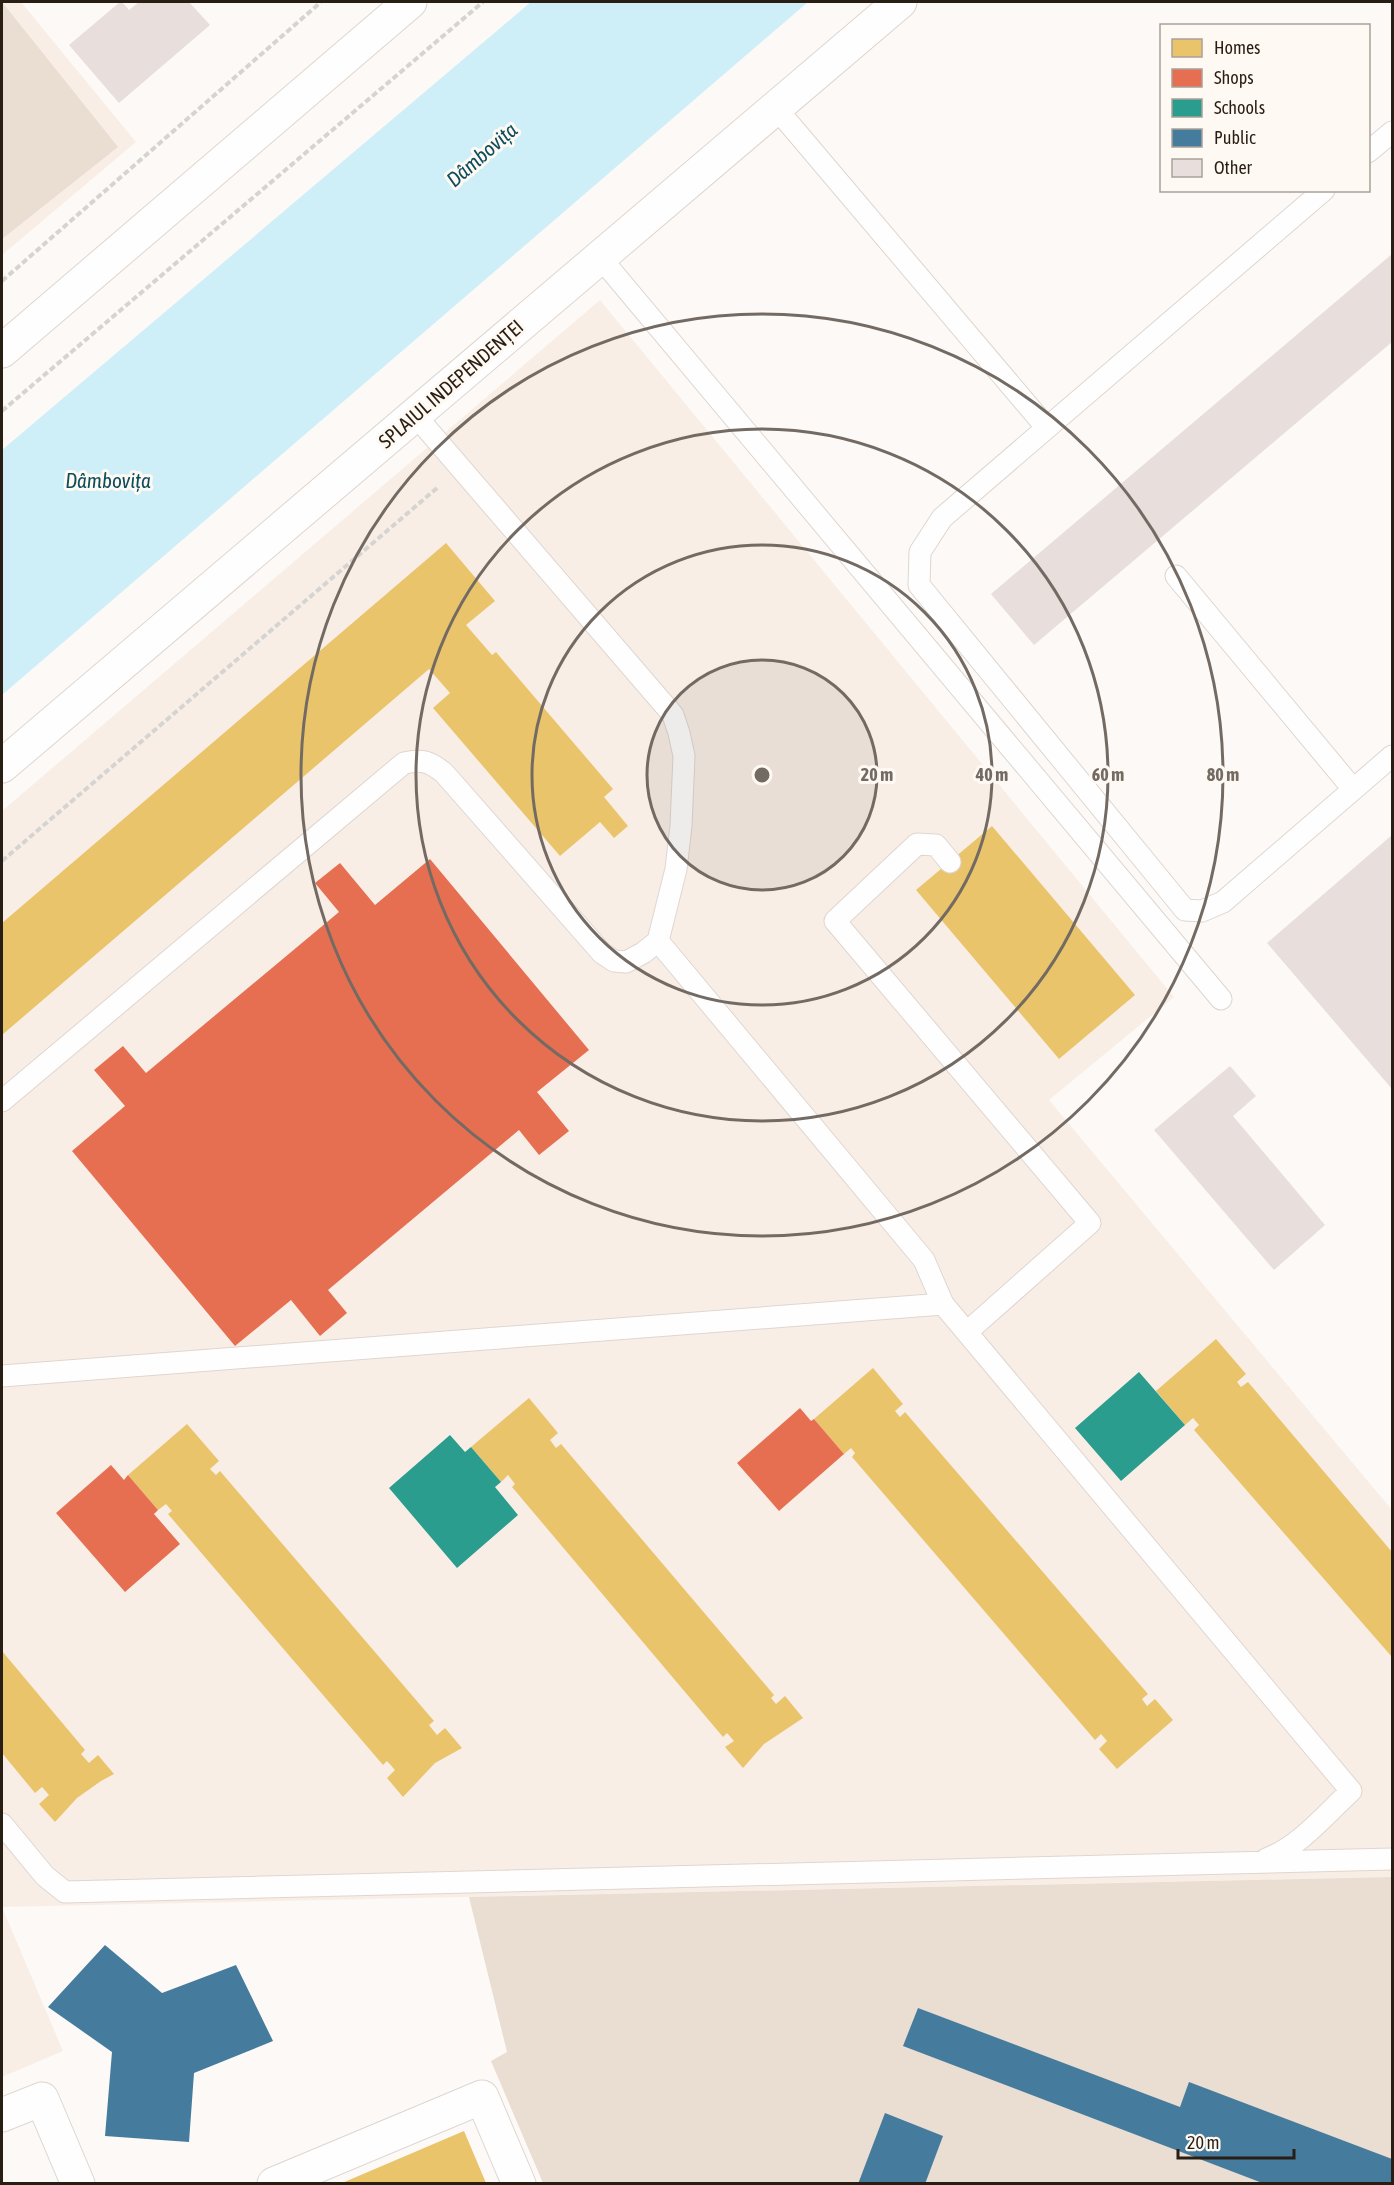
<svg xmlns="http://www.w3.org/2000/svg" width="1394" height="2185" viewBox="0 0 1394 2185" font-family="'Asap Condensed',sans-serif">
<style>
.education{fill:#f9eee6}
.green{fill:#eaddd2}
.water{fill:#ceeef8}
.homes{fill:#e9c46a}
.shops{fill:#e76f51}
.schools{fill:#2a9d8f}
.public{fill:#457b9d}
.building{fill:#e8dedc}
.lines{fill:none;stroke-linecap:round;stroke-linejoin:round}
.lane-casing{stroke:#ded6d0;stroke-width:23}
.street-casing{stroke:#ded6d0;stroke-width:35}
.secondary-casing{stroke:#ded6d0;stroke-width:35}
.path{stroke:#d5d4d1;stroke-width:4;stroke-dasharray:6 3;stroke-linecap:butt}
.lane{stroke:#fffefe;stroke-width:21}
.street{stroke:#fffefe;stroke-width:33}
.secondary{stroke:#fffefe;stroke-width:33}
.ring{fill:none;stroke:#736b63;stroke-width:3}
.labels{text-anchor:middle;stroke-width:6;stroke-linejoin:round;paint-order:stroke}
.street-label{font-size:20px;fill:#291e14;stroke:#fff9f3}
.water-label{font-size:21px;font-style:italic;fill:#0d4e5e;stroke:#fff9f3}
.centre{fill:#736b63;stroke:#fff9f3;stroke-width:3}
.ring-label{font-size:18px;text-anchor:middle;font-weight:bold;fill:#736b63;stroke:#fff9f3;stroke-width:6;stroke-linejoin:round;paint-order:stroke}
</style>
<rect width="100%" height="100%" fill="#fcf9f6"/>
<path class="education" d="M2,2H21L136,142L2,255Z
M600,300L1174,997L1049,1100L1392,1510V1877L2,1907V811Z
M2,1907L63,2051L2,2077Z"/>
<path class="green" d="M2,2L118,147L2,239Z
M1392,1877V2183H543L491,2061L507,2052L469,1897Z"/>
<path class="water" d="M531,2H808L2,695V450Z"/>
<path class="homes" d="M446,543L495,601L466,625L492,655L496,652L613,789L604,797L628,826L614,838L600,822L560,856L433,708L450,693L429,669L2,1035V923Z
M992,826L1135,995L1059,1059L916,890Z
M1216,1339L1246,1374L1237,1382L1241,1387L1248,1382L1392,1552V1657L1194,1430L1199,1425L1193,1418L1185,1425L1156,1391Z
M873,1368L903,1404L895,1411L900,1417L905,1412L1148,1694L1142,1699L1147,1706L1155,1699L1173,1720L1117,1769L1099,1749L1107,1741L1101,1734L1095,1740L852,1457L855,1453L851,1448L844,1454L814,1419Z
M529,1398L558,1433L550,1440L556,1448L561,1444L774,1695L771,1698L776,1704L785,1696L803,1718L764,1744L743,1768L725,1747L734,1741L727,1733L723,1737L512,1487L515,1484L508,1475L501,1482L471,1447Z
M187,1424L219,1461L210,1469L216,1475L220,1471L434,1721L429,1725L437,1735L445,1728L462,1748L435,1763L403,1797L387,1778L395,1770L387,1761L383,1765L168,1514L172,1511L166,1504L158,1510L128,1475Z
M2,1651L85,1750L81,1754L89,1763L98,1755L114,1774L101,1781L77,1798L55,1822L39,1804L49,1795L42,1787L35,1793L2,1753Z
M464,2131L486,2183H342Z"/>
<path class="shops" d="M430,859L589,1050L537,1092L569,1131L539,1155L519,1130L328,1290L347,1313L320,1336L291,1300L235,1346L72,1151L125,1106L94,1070L123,1046L146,1073L339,912L315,883L340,863L375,905Z
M800,1408L811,1421L814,1419L844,1454L779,1511L737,1463Z
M111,1465L124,1480L128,1475L158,1510L154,1514L180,1544L125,1592L56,1513Z"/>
<path class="schools" d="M1139,1372L1185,1425L1121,1481L1075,1428Z
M450,1435L465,1452L471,1447L501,1482L495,1487L518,1515L457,1568L389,1488Z"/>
<path class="public" d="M105,1945L162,1993L236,1965L273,2041L194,2073L189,2142L105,2136L112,2052L48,2007Z
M918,2008L1180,2107L1189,2082L1392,2159V2184H1265L903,2046Z
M885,2113L943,2136L925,2184H858Z"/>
<path class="building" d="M120,2H122L129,10L139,2H189L210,25L119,103L69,45Z
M1392,254V342L1034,645L991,594Z
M1392,835V1089L1267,943Z
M1230,1066L1256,1096L1233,1116L1325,1225L1274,1270L1154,1130Z"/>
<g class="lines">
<g class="lane-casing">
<path id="lane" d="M776,108L1046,427
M1368,152L1392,132
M1324,190L942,518L920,552L919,585L1185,910L1202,911L1223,902L1392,756
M599,256L1221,999
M1176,576L1353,789
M950,862L936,845L917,844L835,921L1090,1223L967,1332
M658,941L924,1260L943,1304L1351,1791C1325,1815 1299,1847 1266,1859
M2,1101L404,763C422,759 429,761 444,773L602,953L614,961L626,962L643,953L658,941L676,869L681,826L684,756L679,733L673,715L415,415
M2,1376L943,1304
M2,1824L45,1876L65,1892L1392,1859"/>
</g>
<g class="street-casing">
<path id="street" d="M2,2115L42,2099L78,2184
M274,2184L482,2097L519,2184"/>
</g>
<g class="secondary-casing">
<path id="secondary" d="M2,351L410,2
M2,766L900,2"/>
</g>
<path class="path" d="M2,281L321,2
M2,411L483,2
M2,861L437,488"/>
<use href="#lane" class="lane"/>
<use href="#street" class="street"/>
<use href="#secondary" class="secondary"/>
</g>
<circle cx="762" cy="775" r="115" fill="#736b63" fill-opacity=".12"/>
<g class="ring">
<circle cx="762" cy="775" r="115"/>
<circle cx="762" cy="775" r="230"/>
<circle cx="762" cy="775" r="346"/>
<circle cx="762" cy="775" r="461"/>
</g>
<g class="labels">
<g class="street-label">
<text transform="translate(451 384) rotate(-41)" y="7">SPLAIUL INDEPENDENȚEI</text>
</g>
<g class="water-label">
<text transform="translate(482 155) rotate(-41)" y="7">Dâmbovița</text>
<text x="108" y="488">Dâmbovița</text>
</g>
</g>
<circle cx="762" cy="775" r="9" class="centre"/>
<g class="ring-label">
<text x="877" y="781">20 m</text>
<text x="992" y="781">40 m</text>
<text x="1108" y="781">60 m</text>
<text x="1223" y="781">80 m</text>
</g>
<rect width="1394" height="2185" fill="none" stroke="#291e14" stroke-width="6"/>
<rect x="1160" y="24" width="210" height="168" fill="#fff9f3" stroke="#a9a19a" stroke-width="1.5"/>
<rect x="1172" y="39" width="30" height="18" fill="#e9c46a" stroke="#a9a19a" stroke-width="1.5"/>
<text x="1214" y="54" font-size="18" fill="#291e14">Homes</text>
<rect x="1172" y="69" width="30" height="18" fill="#e76f51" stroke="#a9a19a" stroke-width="1.5"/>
<text x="1214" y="84" font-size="18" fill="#291e14">Shops</text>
<rect x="1172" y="99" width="30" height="18" fill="#2a9d8f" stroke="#a9a19a" stroke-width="1.5"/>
<text x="1214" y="114" font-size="18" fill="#291e14">Schools</text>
<rect x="1172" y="129" width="30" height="18" fill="#457b9d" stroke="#a9a19a" stroke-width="1.5"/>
<text x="1214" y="144" font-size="18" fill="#291e14">Public</text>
<rect x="1172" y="159" width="30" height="18" fill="#e8dedc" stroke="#a9a19a" stroke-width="1.5"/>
<text x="1214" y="174" font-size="18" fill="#291e14">Other</text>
<path d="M1178 2149v9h116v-9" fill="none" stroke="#291e14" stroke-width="3"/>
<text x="1187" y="2149" font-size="18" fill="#291e14" stroke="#fff9f3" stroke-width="4.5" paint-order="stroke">20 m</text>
</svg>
